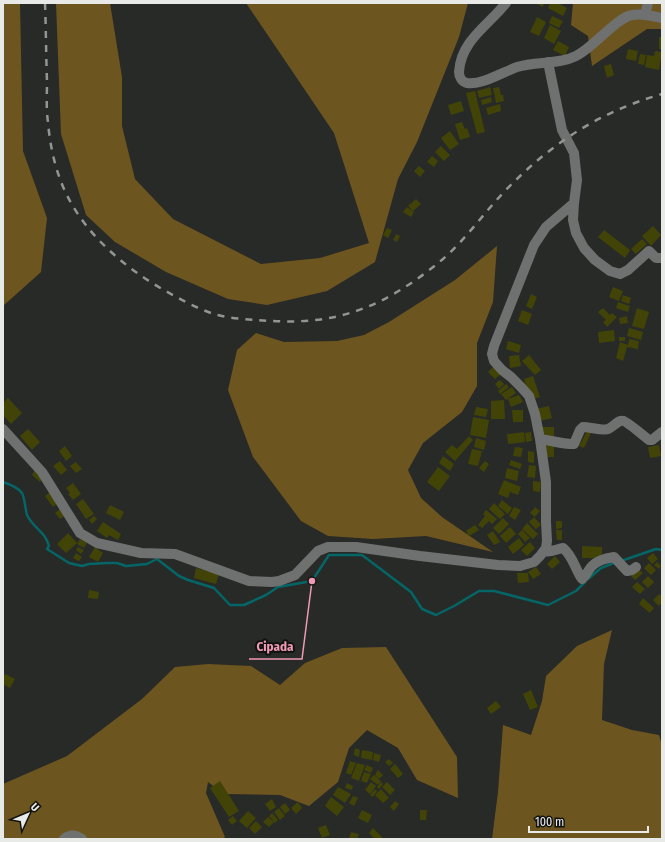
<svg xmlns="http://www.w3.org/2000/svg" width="665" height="842" viewBox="0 0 665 842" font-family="'Fira Sans Condensed',sans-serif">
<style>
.forest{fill:#6d551f}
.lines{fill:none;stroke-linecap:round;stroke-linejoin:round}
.stream{stroke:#056667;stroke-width:2.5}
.building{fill:#424407}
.minor{stroke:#6f7170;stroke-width:10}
.rail{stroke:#939593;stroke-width:2.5;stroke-dasharray:7 7;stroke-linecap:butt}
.leader{fill:none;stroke:#f19ab4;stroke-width:1.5}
.callout-dot{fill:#f19ab4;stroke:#111211;stroke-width:1.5}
.callout-label{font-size:13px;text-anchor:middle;font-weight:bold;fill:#f19ab4;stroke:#111211;stroke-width:4;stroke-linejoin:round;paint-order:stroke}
</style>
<rect width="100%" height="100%" fill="#272a27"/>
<path class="forest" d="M3,3H20L23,151L47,218L41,272L3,306Z
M56,3H110L122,77V126L135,179L173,219L261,264L320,258L369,243L334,133L246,3H468L459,37L417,142L398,179L375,262L327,291L267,305L228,299L166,272L115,242L86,215L61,134Z
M573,3H662V29H647L592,66L588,36L571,25Z
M497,246L493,302L477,343V386L462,412L423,443L408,470L421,498L442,517L493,552L426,536L373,539L328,536L301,521L253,457L228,390L237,350L256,333L284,342L337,341L364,335L389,322L455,280Z
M612,630L604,664L602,720L632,730L659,735L662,745V839H492L498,792L503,725L531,735L542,701L546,676L577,646Z
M386,647L457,757L458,798L417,780L398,748L367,730L349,748L338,782L309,806L280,795L224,794L208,782L206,793L225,837L223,839H3V784L67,756L142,699L175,667L208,664L251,666L280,685L305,663L342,648Z"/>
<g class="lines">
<path class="stream" d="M3,482C9,484 18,487 22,493C25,499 25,508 27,515C33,528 45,531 49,546L47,549L69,563L82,566L89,564L107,563H117L126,566L147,564L157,559L179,576L188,580L214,588L230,605H244L266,595L278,587L312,581L329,555H362L411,592L422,609L436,615L454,606L479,591H494L548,605L576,591L585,582
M621,561L656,549L662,550
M588,579L601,568L616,562"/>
</g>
<path class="building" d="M535,3H544L543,7Z
M550,3H558L567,8L563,16L548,8Z
M552,16L563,21L559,28L549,23Z
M537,17L546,22L539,36L530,32Z
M550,25L561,31L554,44L544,38Z
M659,37H662V49H659Z
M558,41L569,47L565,56L553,50Z
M628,49L638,51L636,61L626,59Z
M655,51L662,52L659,70L645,67L647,55L654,56Z
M640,54L646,55L644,65L638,64Z
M611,64L614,75L607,78L604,66Z
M490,87L492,95L479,98L477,91Z
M499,87L501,95H503L504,101L496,103L493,88Z
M475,91L485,132L477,134L466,93Z
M491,97L492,102L482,105L481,100Z
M461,101L464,111L451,115L448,105Z
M500,104L501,111L488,115L486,108Z
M462,122L465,129L467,128L470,137L460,140L455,124Z
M450,131L459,144L450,150L441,138Z
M441,146L450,155L444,161L435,152Z
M432,156L438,161L434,167L427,162Z
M419,166L425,171L420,177L414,171Z
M416,199L421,204L413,211L408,206Z
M407,207L414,212L411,217L403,212Z
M653,226L661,235L651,246L642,236Z
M387,228L392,230L388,238L383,235Z
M604,230L630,250L625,258L598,237Z
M396,234L400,236L397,242L393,240Z
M642,239L647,244L636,254L631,249Z
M613,287L623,291L619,301L609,297Z
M531,294L537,297L532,309L526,306Z
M623,295L631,298L629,304L621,301Z
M618,302L630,306L628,312L616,308Z
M603,308L610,315L612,313L617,317L607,327L603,322L606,320L598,312Z
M637,308L649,312L644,329L632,326Z
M522,310L532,314L528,325L518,321Z
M627,316L628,323L620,324L619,318Z
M629,328L643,332L641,340L627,336Z
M614,330L615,341L599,343L598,332Z
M619,337H625V341H619Z
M629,339L639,341L638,349L627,347L623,361L616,358L620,342L628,345Z
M508,341L521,345L519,353L506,349Z
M519,355L521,366L510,368L509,356Z
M529,355L541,370L535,375L522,361Z
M494,366L501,374L495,379L488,372Z
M533,376L540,397L530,400L524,379Z
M500,380L504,384L499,389L495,384Z
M506,384L509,387L500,394L498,391Z
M512,387L516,393L506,400L501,394Z
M519,395L523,402L511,407L508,399Z
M8,398L22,413L11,424L3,415V403Z
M504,400L505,419H491V401Z
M549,406L552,418L540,421L536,409Z
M476,407L488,409L486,417L474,415Z
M512,410H523V422H513Z
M473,417L489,420L486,438L470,435Z
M542,427H554V437H542Z
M28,429L40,442L32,450L20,436Z
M587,431L591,433L584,448L579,446Z
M524,432L525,442L508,444L507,434Z
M531,432L532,441L526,442L525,433Z
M469,436L473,440L455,461L445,452L452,445L457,449Z
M476,438L486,441L484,450L474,447Z
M554,441V457H545L544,442Z
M659,445L661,456L650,458L648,447Z
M65,446L72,456L66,461L59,451Z
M515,447L523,448L521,457L513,456Z
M472,449L482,451L478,466L468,464Z
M528,451L534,452V463L528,462Z
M443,456L454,464L450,471L439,463Z
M511,460L522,464L520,469L509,465Z
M60,461L67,470L61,475L53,466Z
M485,461L489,464L484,472L479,468Z
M76,462L82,469L76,473L70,466Z
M529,465L536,466L535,478L527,477Z
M438,467L450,476L439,491L427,482Z
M507,468L519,471L517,481L505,478Z
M35,470L44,477L40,482L32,475Z
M504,480L521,487L518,495L510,492L508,498L498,494Z
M533,481L541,482L540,492L533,491Z
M73,483L81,494L73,500L68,494L70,493L66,488Z
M50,492L58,503L53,507L45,496Z
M83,499L94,514L86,519L76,504Z
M502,500L512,508L508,514L498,506Z
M494,503L505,514L500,519L489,509Z
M110,505L124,512L120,520L106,513Z
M514,507L521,510L515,520L509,516Z
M535,507L540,511L535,517L530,513Z
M61,508L66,515L60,519L55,513Z
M486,510L497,519L492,524L489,521L482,528L478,525L485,516L483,514Z
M94,516L97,519L92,524L89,520Z
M534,517L541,525L536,529L529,522Z
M503,518L509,524L499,534L493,528Z
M556,521H562V528L556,529Z
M103,522L121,534L118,540L109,535L107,538L97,531Z
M527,523L538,534L533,539L522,529Z
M475,525L479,530L469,536L466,531Z
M510,527L516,534L506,543L500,536Z
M522,530L530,538L525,542L518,534Z
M556,530H562V540H557Z
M493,531L500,542L494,545L487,535Z
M68,533L77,543L66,553L57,544Z
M519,538L524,545L513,554L508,547Z
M80,539L87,543L84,548L77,544Z
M530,542L535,548L527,556L521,550Z
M582,546L602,547V558H582Z
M78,547L84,550L81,554L76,550Z
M95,547L103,553L98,562L89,557Z
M76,553L82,557L79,561L73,558Z
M653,553L658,559L652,564L647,558Z
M555,556L560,562L552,569L547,564Z
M657,562L661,566L659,569L654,565Z
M649,563L656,570L651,575L644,568Z
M536,567L541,574L533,579L528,572Z
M196,568L219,574L216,584L194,578Z
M638,569L643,573L635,580L631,576Z
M517,573H528L529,582L518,583Z
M648,576L654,582L648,588L642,582Z
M637,582L645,589L640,594L632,587Z
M89,590L99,592L98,599L88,598Z
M659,594L662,597V602L659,606L653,600Z
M643,598L654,608L650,613L639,604Z
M5,674L15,679L10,688L3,684V677Z
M531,690L538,707L530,710L523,694Z
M496,701L501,707L491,714L487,708Z
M355,748L360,750L359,757L354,755Z
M362,750L373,752L372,760L361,758Z
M374,753L381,755L379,762L373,760Z
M389,759L393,763L389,766L385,762Z
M350,761L356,763L351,775L346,773Z
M357,763L365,765L359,781L351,778Z
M395,764L403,774L398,778L390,769Z
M367,765L373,768L371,773L364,770Z
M378,770L383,775L379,779L375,775Z
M364,772L371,774L367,783L361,781Z
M374,775L381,781L378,785L370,779Z
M220,781L239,811L229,817L210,788Z
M371,782L376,786L370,794L365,790Z
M381,782L383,784L379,789L377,787Z
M387,782L395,790L390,795L382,787Z
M347,783L353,786L352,790L345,788Z
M338,787L351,794L345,803L333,795Z
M375,789L377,791L373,797L370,795Z
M381,789L389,798L383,803L375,795Z
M353,796L358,798L354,806L349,803Z
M331,797L344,807L337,816L325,806Z
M272,799L276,807L270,811L265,804Z
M395,801L399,804L394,811L390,807Z
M298,802L302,808L296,814L291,808Z
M285,803L290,810L285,814L280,807Z
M279,808L285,816L280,820L274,812Z
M362,810L372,815L368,823L358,818Z
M420,810H427L426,820H420Z
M248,811L256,818L247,828L239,821Z
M272,813L278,820L275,823L269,816Z
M233,816L237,821L232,825L228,820Z
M268,817L274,822L269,827L263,822Z
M256,821L262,827L255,834L249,828Z
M326,825L330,835L322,838L318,828Z
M373,828L382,837L380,839H375L369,833Z
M351,832L359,834L357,839H349Z"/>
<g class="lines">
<path class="minor" d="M506,3C489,25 461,40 459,72C459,77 462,82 467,83C482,85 503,72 517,67C536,61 558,65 576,56C593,48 616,18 632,15C641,13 653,16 662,18
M645,15L648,3
M548,62L562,130L574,153L577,180L574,203L573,220L576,233L584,248L595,260L610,271L620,274L628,270L649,251L656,258H662
M3,429L42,472L80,533L97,543L141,553L175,554L249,581L272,582L279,581L295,575L318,551L328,547H356L420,556L498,565L520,566L534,562L540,556L546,548L547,541L546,522V482L540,439L535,414L529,396L521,387L511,377L502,370L494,361L492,354L494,346L534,245L546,227L574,203
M540,439C548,440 568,445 574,444L580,430L583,427C590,427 603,431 608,429C614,427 618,419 624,421C626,421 645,437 649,440H652L662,432
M544,551C551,553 556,549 563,548C573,556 575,569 582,579C587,575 588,570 592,566C597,561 607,558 614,557L627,571L632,570L636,567
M64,839C70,834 76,835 82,839"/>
<path class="rail" d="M45,3C46,29 46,55 47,81C47,95 46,109 48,122C50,148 57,178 70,201C90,238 126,268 162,289C178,298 194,307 211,313C225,318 242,319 257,320C290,323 325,322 356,311C387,301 418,280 443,259C466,239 483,214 504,192C550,144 599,112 662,94"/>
</g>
<path class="leader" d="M312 581L302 659H249"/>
<circle class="callout-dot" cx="312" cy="581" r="4"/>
<g class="callout-label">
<text x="275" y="651">Cipada</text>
</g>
<rect width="665" height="842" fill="none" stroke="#e8eae8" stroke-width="8"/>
<g transform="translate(28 814) rotate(46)" stroke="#111211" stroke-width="3" paint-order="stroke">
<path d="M0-3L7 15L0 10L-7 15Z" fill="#e8eae8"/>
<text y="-6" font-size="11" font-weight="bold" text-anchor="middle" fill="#e8eae8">U</text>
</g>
<path d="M529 826v6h119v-6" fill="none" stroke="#e8eae8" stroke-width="2"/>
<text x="535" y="826" font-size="12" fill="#e8eae8" stroke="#111211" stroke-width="3" paint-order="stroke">100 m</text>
</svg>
